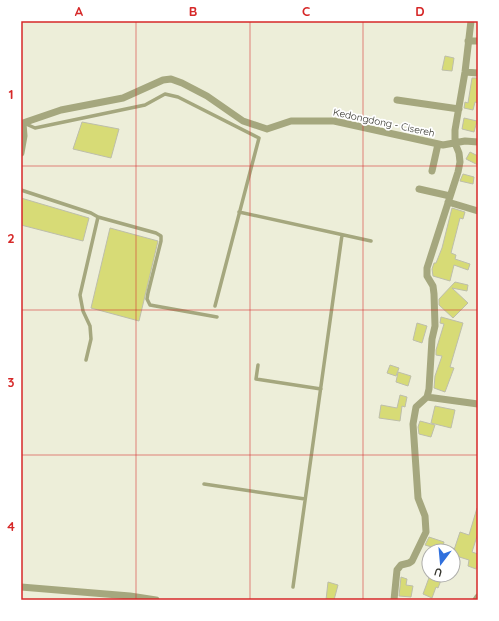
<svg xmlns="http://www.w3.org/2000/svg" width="499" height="621" viewBox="0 0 499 621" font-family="Quicksand,sans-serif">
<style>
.building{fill:#d7db76;stroke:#bdbeaa}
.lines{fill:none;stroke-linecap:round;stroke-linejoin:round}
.service{stroke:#a5a77e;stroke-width:3.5}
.minor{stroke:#a5a77e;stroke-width:7}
.grid{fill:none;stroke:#d62828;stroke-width:1;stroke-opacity:0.55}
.labels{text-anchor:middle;stroke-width:3.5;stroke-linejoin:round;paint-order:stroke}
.street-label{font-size:10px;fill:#34342c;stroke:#fff}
.neatline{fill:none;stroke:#d62828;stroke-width:1.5}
.grid-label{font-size:13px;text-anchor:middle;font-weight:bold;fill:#d62828}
</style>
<rect width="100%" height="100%" fill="#edeed9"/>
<path class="building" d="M445,56L454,58L452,71L442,70Z
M472,78H478V103L475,102L473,110L464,108L465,102L468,103Z
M464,118L477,121L474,132L462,129Z
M82,122L119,129L111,158L73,149Z
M470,152L478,156V165L466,159Z
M463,174L474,177L473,184L460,181Z
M21,198L89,218L83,241L21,225Z
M452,208L465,212L463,219L460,218L451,253L456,255L455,259L470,264L468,270L454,265L450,281L433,276L432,269L434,263H436L442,248Z
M110,228L158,241L139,321L91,308Z
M455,282L468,285L467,291L452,288L468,303L453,318L439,305V299Z
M441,317L463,323L450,367L454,368L445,392L434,388L435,376L442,356L436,355V350L444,324L440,323Z
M417,323L427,326L422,343L413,340Z
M390,365L399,368L396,376L387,373Z
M398,372L411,376L408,386L396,382Z
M400,395L407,397L405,407L402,406L400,421L379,418L381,405L397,408Z
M435,406L455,410L451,428L431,423Z
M420,421L435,425L431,437L419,434L418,427Z
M477,508L478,509V533L472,552L478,554V561L476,569L468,566L469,560L453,555V553L460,532L469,535Z
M429,537L444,542L442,550L425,545Z
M430,575H443L438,588L436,587L432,598L423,594Z
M401,577L407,579L406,585L413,586L411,597L399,596Z
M328,582L338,585L334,600H326Z"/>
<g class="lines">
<path class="service" d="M26,124L35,128L145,105L165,94L178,97L259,138L215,306
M21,190L91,213L98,217L80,295L83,311L90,326L91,339L86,360
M239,212L371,241
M98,217L156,233L161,236V241L148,293L147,299L150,305L217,317
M258,365L256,379L321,389
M204,484L305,499
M293,587L342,235"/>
<path class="minor" d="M471,21L465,72L455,130V143L459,153L460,162L458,172L427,268V276L433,286L434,294L435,326L432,339L429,389L427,397L478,404
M468,41H478
M465,72L478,73
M397,100L459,109
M21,153L24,136L23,123L61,110L123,98L163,80L171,79L182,83L207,96L243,121L267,129L291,121H334L443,145L465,141L478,142
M432,171L438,144
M419,189L450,196
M448,202L478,211
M21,587L130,596L156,600
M394,600L397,570L401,565L409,563L412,561L426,532L425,516L418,498L413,424L416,407L427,397
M476,600L478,597"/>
</g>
<path class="grid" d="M136,21V600M250,21V600M363,21V600M21,166H478M21,310H478M21,455H478"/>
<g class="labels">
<g class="street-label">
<text transform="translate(384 122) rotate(12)" y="4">Kedongdong - Cisereh</text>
</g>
</g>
<rect width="499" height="621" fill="none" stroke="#ffffff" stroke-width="44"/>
<g transform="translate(441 563) rotate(196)"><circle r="19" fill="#ffffff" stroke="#aeaeab"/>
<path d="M0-3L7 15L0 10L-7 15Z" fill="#3070dd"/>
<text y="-6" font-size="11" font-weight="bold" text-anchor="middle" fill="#34342c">U</text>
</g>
<rect x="22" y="22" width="455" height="577" class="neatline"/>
<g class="grid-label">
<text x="79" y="16">A</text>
<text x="193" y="16">B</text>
<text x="306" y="16">C</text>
<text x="420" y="16">D</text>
<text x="11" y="99">1</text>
<text x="11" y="243">2</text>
<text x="11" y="387">3</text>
<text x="11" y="531">4</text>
</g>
</svg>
